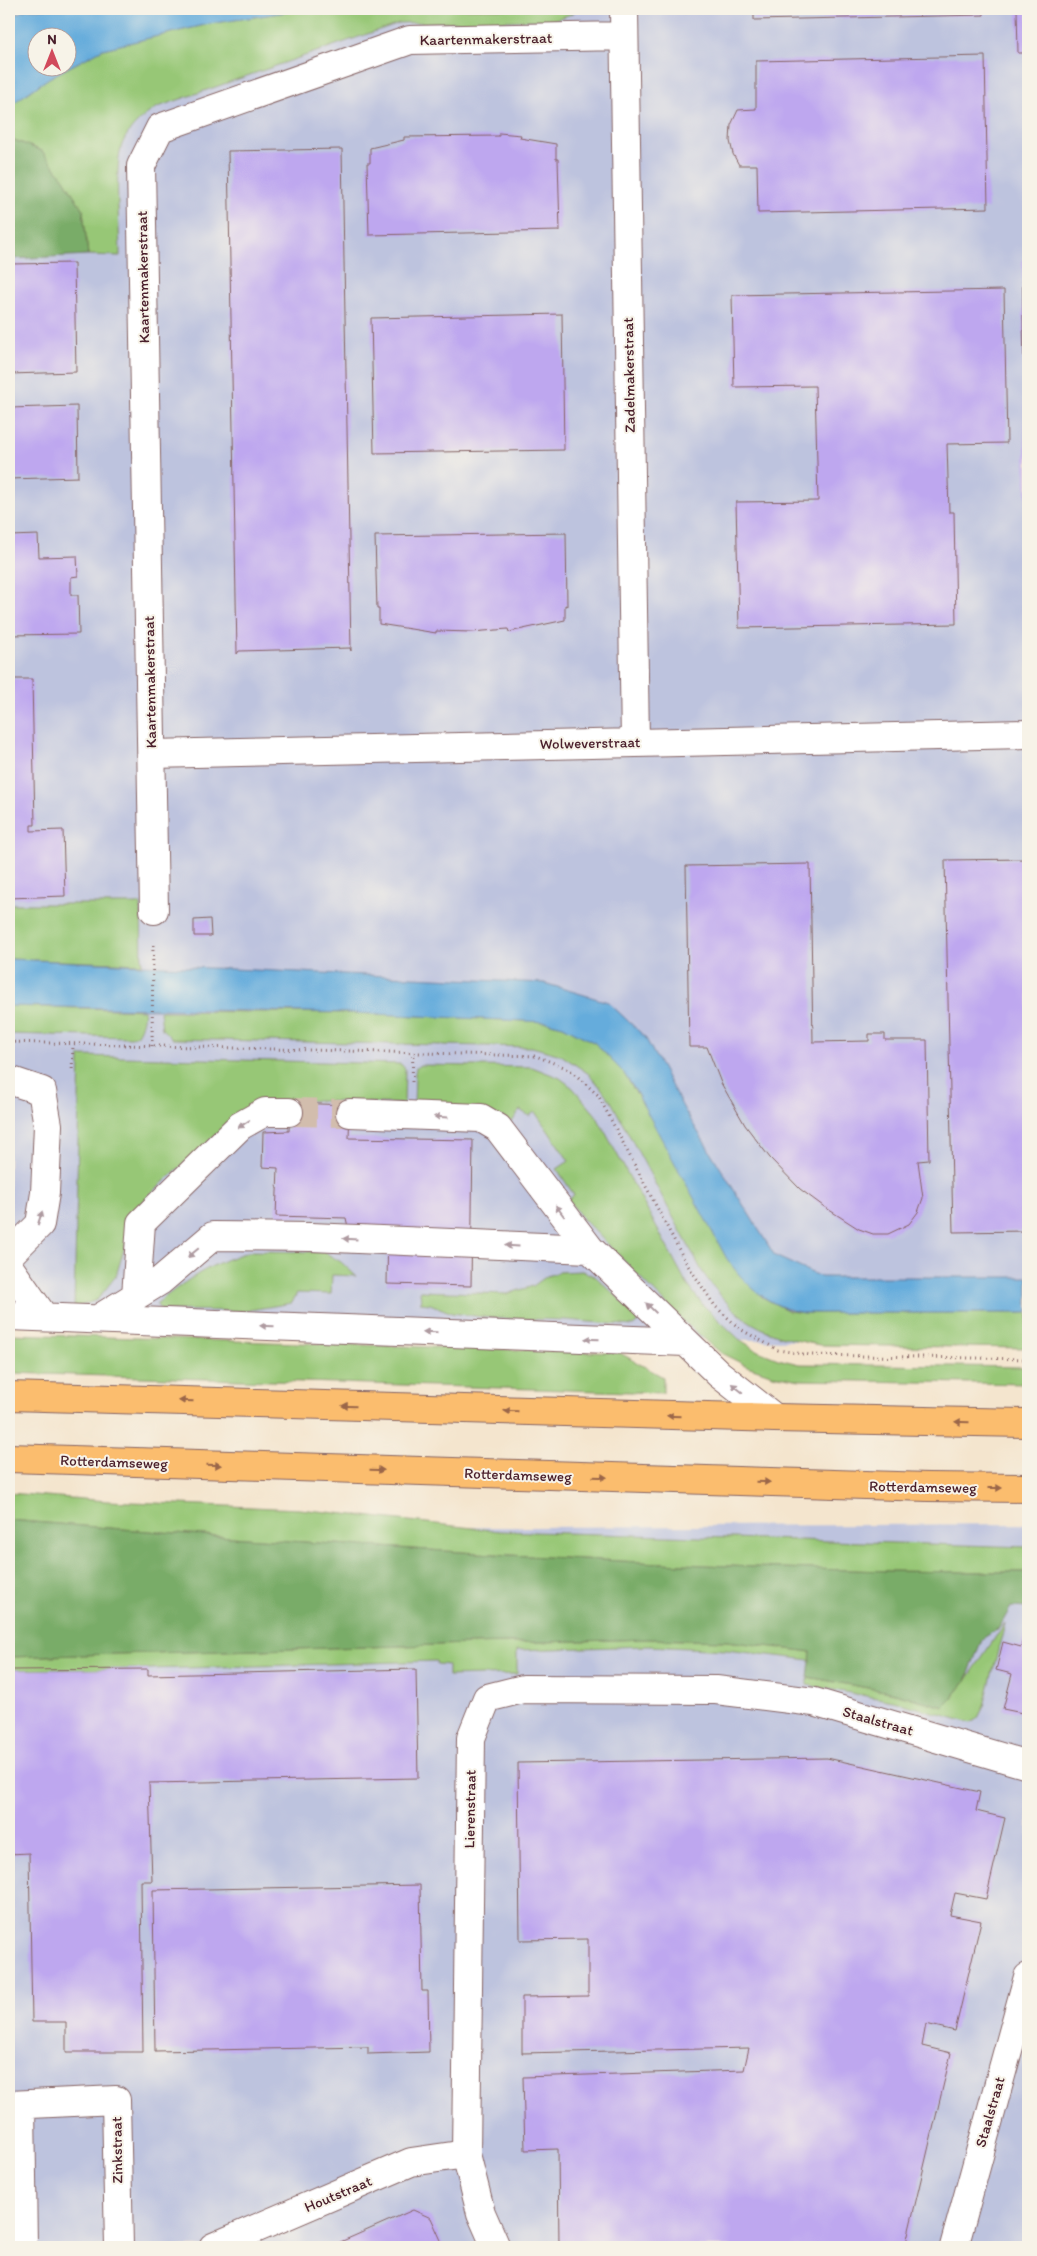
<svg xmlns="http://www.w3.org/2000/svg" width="1037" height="2256" viewBox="0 0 1037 2256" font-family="Itim,sans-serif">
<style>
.industrial{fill:#bdc3de}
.green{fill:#97c776;stroke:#707350}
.forest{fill:#79ac67;stroke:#626649}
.water{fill:#65acdc;stroke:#586684;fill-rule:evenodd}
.building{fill:#bea7ef}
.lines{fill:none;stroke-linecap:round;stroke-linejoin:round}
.minor-tunnel{stroke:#d2bdad;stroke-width:28;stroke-dasharray:28 14;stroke-linecap:butt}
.minor-casing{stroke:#866464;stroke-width:30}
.major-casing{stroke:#866464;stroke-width:30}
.path{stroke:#866464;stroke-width:3;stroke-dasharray:1 4;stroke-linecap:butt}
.minor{stroke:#fff;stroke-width:28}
.major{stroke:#fbbd6e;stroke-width:28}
.oneway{fill:#ae9aa0}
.oneway2{fill:#9a6649}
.labels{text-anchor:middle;stroke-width:4;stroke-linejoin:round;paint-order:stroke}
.street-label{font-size:15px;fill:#4a1f2b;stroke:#f7f3e8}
</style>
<rect width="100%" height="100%" fill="#f7f3e8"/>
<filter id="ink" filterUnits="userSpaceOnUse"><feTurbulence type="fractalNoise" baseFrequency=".02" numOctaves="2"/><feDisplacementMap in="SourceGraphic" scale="10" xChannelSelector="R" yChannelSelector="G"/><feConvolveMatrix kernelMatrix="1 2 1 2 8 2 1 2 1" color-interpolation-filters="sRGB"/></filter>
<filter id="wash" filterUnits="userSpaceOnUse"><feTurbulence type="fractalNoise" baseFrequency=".0096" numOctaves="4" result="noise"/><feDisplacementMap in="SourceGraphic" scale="20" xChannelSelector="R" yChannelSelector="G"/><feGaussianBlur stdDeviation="1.12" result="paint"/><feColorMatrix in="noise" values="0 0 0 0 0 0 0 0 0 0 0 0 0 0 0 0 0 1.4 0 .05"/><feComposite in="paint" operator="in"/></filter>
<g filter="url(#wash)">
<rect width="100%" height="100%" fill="#f4e5ce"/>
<path class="industrial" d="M130,9H1028V1346L9,1324V91L38,68H68V38Z
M1028,1524V2247H9V1530Z"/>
<path class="green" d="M305,9H578L571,14L554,20L399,23L158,107C143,116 131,126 123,142C113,163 120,230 120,256L88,255L83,210L64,179L42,151L9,138V106L49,78L103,49L209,24Z
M9,904H141L142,964L9,959Z
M9,1006L144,1010C143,1021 142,1027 136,1036L131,1037L9,1034Z
M160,1011L353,1013L547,1022L563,1026L595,1043L623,1072L762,1297L789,1311L804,1313H1028V1348L820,1345C762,1335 738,1322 703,1273L612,1103L601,1088L589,1074L561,1055L532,1047L172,1039L162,1029Z
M80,1056L401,1064L405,1069L404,1104L291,1100L239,1114L147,1197L135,1212L116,1276L97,1300L74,1308Z
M420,1065L532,1067L560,1078L573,1088L596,1115L687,1284L703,1305L739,1339L758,1351L778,1359L799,1364L1028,1367V1384L800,1380L773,1375L747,1366L721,1353L683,1321L584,1220L568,1200L574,1195L557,1169L569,1161L535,1112L529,1116L520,1110L512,1122L502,1117L414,1109L415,1073L416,1068Z
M252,1251L324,1252L341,1262L356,1276L332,1275L331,1294L297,1293L292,1303L244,1311L161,1310L156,1304C186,1280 214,1261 252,1251Z
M583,1271L596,1277L638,1316L637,1323L633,1326L568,1320L491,1318L452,1313L430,1304L421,1303L420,1291L507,1294L533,1286L547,1276L559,1272Z
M9,1334L620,1353L663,1377V1393L9,1373Z
M9,1493L107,1501L300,1509L500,1531L1028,1547V1572C855,1573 683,1565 510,1555C343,1545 176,1534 9,1520Z
M1005,1623L984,1706L978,1718L971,1723L893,1701L807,1685L808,1677L895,1693L944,1707L966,1681Z
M649,1639L727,1641L812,1652L810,1660L726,1650L649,1646L517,1650V1674L448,1676V1665L437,1664L436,1661L148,1669L9,1670V1657Z"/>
<path class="forest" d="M9,138L42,151L64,179L83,210L88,255L9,259Z
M9,1520C176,1534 343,1545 510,1555C683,1565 855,1573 1028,1572V1608L1011,1607L999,1628L982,1639L966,1681L944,1707L895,1693L808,1677L811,1652L727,1641L649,1639L9,1657Z"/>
<path class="water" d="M27,9H305L209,24L103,49L49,78L9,106V17ZM38,38H68V68H38Z
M9,959L544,983L608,1002L645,1037L685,1111L775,1256L821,1277H1028V1313H804C769,1307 747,1287 727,1259L635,1090L623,1072L595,1043L563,1026L547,1022L353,1013L9,1006Z"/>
<g id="blocks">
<path class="building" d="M754,9H984V15L754,20Z
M1017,9H1028V53H1018Z
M985,56L988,208L758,213L757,165H739L733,154L730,141L731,125L738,110L756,109V61Z
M499,133L521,135L520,138L556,144V159H558L560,231L369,235L367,163H370V148L404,140V137L499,136Z
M342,149L351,651L350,648L239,651L237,654L228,151Z
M1022,259H1028V374H1024Z
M74,263L76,372L9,374V264Z
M1004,290L1007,443L947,444L949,512H954L956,624L739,628L736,502L818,501L815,386L734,387L732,295Z
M562,314L564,450L374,453L371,318Z
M1024,403H1028V542H1027Z
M77,406L78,477L9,479V408Z
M566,533L567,606L565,605V620L509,632L508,629L472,632L436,631V633L379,624V609H377L375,536Z
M38,535L39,557L77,556L78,576L71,577V595H78L79,634L9,635V536Z
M9,679H32L35,825H31V831L63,830L65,896L9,898Z
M1028,859V1231L953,1232L945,860Z
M810,864L813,1042L869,1041V1034H885V1040H927L929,1160L918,1161L923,1198L918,1212L909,1224L888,1234H873L859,1229L823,1206L800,1189L770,1158L745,1125L721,1083L707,1047H689L686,866Z
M210,919L211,936H194V920Z
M290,1103L350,1105L349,1138L473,1140L471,1286L387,1284L388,1227H348L346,1218L276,1216L278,1168L262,1167L263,1132L289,1131Z
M1025,1632L1028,1633L1027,1714L1003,1709L1012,1674L996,1670L1003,1642L1021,1647Z
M148,1669V1675L416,1669L418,1778L149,1783L152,1881H141L143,2052H66V2022H32L29,1853L9,1854V1670Z
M827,1758L980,1792L976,1811L1005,1818L986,1899L955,1893L950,1915L981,1921L955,2031L926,2024L922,2046L951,2053L905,2247H559L558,2149L525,2150L523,2077L744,2070L749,2048L522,2053V1997L588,1996V1939L520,1940L518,1763Z
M420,1885L422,1991H428L429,2052L368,2054V2047L155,2051L153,1890Z
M413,2210L431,2218L444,2247H329Z"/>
</g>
</g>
<g filter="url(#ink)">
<use href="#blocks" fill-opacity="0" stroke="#866464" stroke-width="1"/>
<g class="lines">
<path class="minor-tunnel" d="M289,1112L350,1113"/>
<g class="minor-casing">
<path id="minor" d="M624,9L635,742
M152,754L1028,734
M154,910L141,166L160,128L410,40L624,36
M9,1080L42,1091L48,1125L45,1193L40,1224L9,1255
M350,1113L481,1118L498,1128L590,1249
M9,1267L44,1317
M136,1296L141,1223L240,1126L265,1112H289
M9,1316L686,1342L719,1374L775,1418
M98,1319L160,1281L213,1236L311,1237L590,1249L686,1342
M9,2105L116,2100L119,2247
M21,2105L23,2247
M213,2247L411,2162L466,2154
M496,2247L481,2213L466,2154L471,1738L487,1698L523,1689L716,1690L814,1702L1028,1765
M954,2247L1028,1977"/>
</g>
<g class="major-casing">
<path id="major" d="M9,1396L775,1418L1028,1423
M9,1458L928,1487L1028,1488"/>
</g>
<path class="path" d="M9,1042L536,1056L569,1069L598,1095L685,1261L715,1306L740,1329L778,1350L810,1355L1028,1359
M152,1046L153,942
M72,1074L73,1044
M412,1082L413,1053"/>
<use href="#minor" class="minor"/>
<use href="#major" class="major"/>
</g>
<defs><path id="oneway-solid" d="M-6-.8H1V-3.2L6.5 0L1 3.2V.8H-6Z" transform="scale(1.25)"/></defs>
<g class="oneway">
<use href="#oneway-solid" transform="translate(441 1117) rotate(-177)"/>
<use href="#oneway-solid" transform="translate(244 1124) rotate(147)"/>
<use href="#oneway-solid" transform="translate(560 1211) rotate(-127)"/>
<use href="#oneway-solid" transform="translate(40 1218) rotate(-72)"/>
<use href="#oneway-solid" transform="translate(350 1239) rotate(-177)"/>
<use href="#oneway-solid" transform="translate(512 1246) rotate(-177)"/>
<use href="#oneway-solid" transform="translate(193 1253) rotate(140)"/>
<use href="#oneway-solid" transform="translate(651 1308) rotate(-136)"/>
<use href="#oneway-solid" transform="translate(267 1326) rotate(-178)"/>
<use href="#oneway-solid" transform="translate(430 1332) rotate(-178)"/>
<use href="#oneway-solid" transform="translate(592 1339) rotate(-178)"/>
<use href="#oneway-solid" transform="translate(737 1388) rotate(-141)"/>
</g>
<g class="oneway2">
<use href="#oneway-solid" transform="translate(186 1401) rotate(-178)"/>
<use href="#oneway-solid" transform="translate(349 1406) rotate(-178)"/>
<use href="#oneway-solid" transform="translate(511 1411) rotate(-178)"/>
<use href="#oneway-solid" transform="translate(674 1416) rotate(-178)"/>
<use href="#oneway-solid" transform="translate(962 1422) rotate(-179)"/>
<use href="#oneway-solid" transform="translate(214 1465) rotate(2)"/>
<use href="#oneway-solid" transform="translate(377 1470) rotate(2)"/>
<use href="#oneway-solid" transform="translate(600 1477) rotate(2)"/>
<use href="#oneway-solid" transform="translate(763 1482) rotate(2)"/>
<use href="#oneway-solid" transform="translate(995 1488)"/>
</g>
</g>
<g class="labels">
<g class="street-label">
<text transform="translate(486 39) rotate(-1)" y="5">Kaartenmakerstraat</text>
<text transform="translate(143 277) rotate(-91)" y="5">Kaartenmakerstraat</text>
<text transform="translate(629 375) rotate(-91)" y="5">Zadelmakerstraat</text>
<text transform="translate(150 682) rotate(-91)" y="5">Kaartenmakerstraat</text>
<text transform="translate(590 743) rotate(-1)" y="5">Wolweverstraat</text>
<text transform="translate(114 1462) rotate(2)" y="5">Rotterdamseweg</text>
<text transform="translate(518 1475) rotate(2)" y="5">Rotterdamseweg</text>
<text transform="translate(923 1487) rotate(1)" y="5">Rotterdamseweg</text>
<text transform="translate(878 1721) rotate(16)" y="5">Staalstraat</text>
<text transform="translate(470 1809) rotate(-89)" y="5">Lierenstraat</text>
<text transform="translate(990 2112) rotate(-74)" y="5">Staalstraat</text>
<text transform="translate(117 2150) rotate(-91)" y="5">Zinkstraat</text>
<text transform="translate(338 2194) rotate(-23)" y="5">Houtstraat</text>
</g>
</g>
<rect width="1037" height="2256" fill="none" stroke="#f7f3e8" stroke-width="30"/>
<g transform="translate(52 52)"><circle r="24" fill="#f7f3e8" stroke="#b29e9c"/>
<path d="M0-4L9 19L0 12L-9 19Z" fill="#d1495b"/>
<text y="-8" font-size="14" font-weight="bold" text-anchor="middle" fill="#4a1f2b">N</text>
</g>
</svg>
